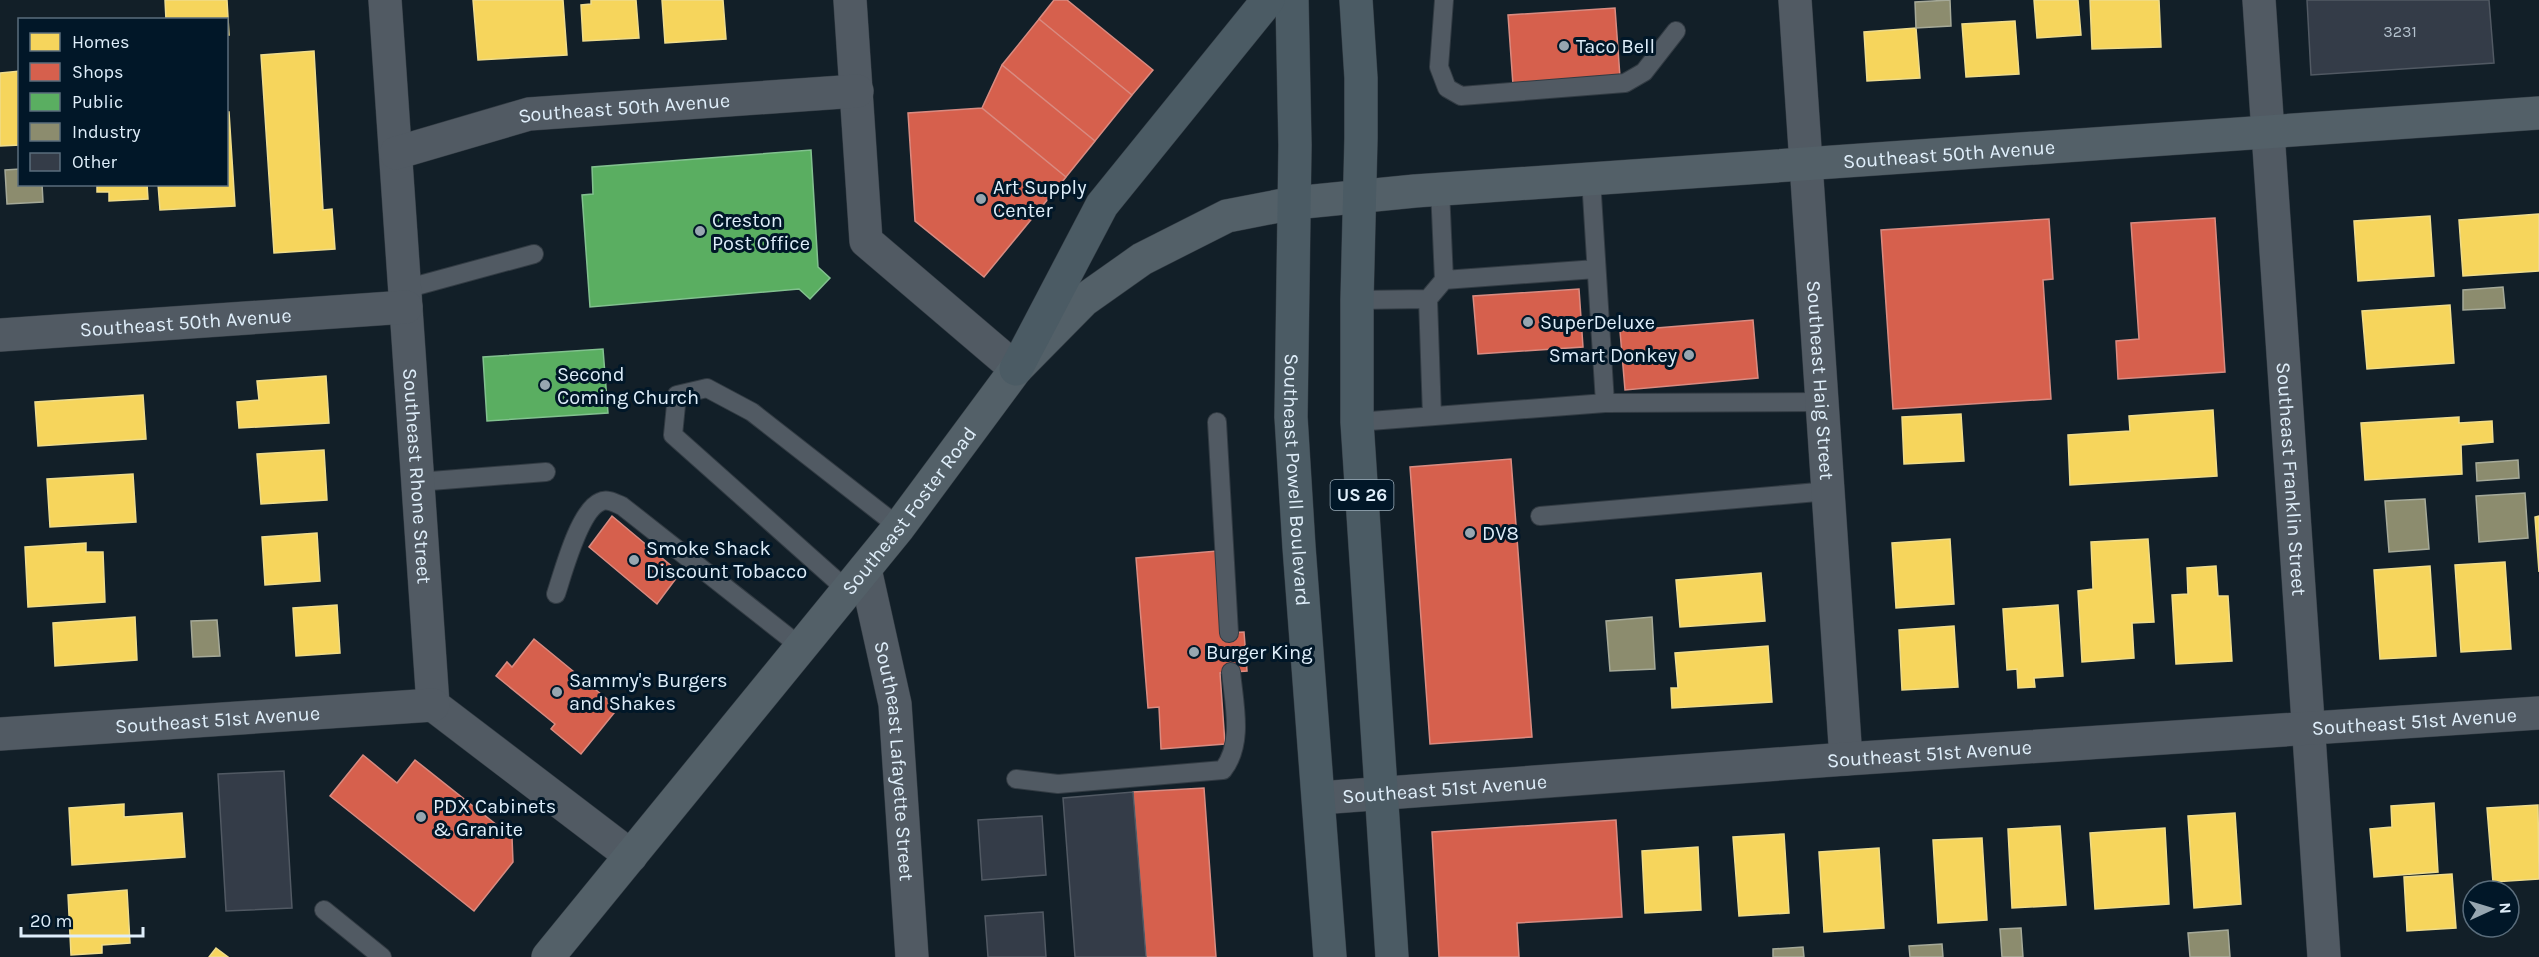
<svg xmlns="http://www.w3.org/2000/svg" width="2539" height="957" viewBox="0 0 2539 957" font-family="Karla,sans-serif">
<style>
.homes{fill:#f6d55c;stroke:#efdc8b;stroke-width:1.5}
.shops{fill:#d6604d;stroke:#d98b81;stroke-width:1.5}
.public{fill:#5aae61;stroke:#82c18f;stroke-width:1.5}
.industry{fill:#8c8c6e;stroke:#a5a998;stroke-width:1.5}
.building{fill:#343c48;stroke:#515963;stroke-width:1.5}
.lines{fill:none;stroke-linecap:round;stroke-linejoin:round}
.service-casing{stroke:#323b43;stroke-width:20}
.minor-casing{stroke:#323b43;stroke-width:34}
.secondary-casing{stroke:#323b43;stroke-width:34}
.primary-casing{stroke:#323b43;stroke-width:34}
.service{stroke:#515a63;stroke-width:18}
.minor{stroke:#515a63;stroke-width:33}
.secondary{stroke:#536068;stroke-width:33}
.primary{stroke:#4b5b64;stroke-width:33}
.poi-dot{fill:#97a6b0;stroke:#011728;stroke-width:2}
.labels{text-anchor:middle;stroke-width:6;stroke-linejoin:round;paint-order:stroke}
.number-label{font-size:16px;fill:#b4c2ce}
.shield{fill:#011728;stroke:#9caebb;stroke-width:1.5}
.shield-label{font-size:18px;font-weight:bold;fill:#dfeefa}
.poi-label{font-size:20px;fill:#dfeefa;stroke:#011728;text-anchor:start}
.street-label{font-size:20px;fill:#dfeefa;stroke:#011728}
</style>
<rect width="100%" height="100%" fill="#121f28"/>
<path class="homes" d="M165,0H227L229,35H226V20H166Z
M473,0H563L567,55L478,60Z
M591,0H636L639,38L583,41L581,5L591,4Z
M662,0H723L726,39L665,43Z
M2034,0H2078L2081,35L2037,38Z
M2090,0H2159L2161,47L2092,49Z
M2015,21L2019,74L1966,77L1962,24Z
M1916,28L1920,78L1867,81L1864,32Z
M314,51L323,210L332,209L335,249L274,253L261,55Z
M20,71V145L0,146V73Z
M226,112H229L235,206L160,210L158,184H226Z
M97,184H147L148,199L109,201V192H97Z
M2539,214V271L2463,276L2459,220Z
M2430,216L2434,276L2358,281L2354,221Z
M2450,305L2454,363L2367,369L2362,311Z
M326,376L329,423L239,428L237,402L259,400L257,381Z
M143,395L146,439L38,446L35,402Z
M2213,410L2217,476L2070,485L2068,435L2130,431L2129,416Z
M1961,414L1964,461L1904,464L1902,417Z
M2459,417V423L2492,421L2493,442L2461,445L2462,474L2365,480L2361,423Z
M324,450L327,500L261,504L257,454Z
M133,474L136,522L50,527L47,479Z
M2539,516V572L2535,517Z
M317,533L320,581L265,585L262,537Z
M1950,539L1954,604L1896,608L1892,543Z
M2148,539L2154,622L2132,623L2134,658L2082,662L2078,591L2093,589L2091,542Z
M86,543V552H103L105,602L28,607L25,547Z
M2505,562L2511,649L2461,652L2455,565Z
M2216,566L2218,596H2228L2232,661L2176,664L2172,595L2188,594L2187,568Z
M2430,566L2436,656L2380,659L2374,570Z
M1761,573L1765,621L1680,627L1676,580Z
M337,605L340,653L296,656L293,608Z
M2058,605L2063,676L2034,678L2035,687L2018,688L2017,669L2007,670L2003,609Z
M135,617L137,660L55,666L53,623Z
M1954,626L1958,687L1902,690L1899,630Z
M1768,646L1772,702L1672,708L1671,688H1678L1675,653Z
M2434,803L2438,872L2374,877L2370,829L2392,827L2391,806Z
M124,804V817L182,813L185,857L72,865L69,808Z
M2538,805L2539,879L2493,882L2487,808Z
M2235,813L2241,904L2194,908L2188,816Z
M2060,826L2066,905L2012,908L2008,829Z
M2165,828L2169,904L2095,909L2090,833Z
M1784,834L1789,913L1739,916L1733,837Z
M1982,838L1987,920L1938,923L1933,840Z
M1698,847L1701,910L1645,913L1642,851Z
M1879,848L1884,928L1824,932L1819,852Z
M2452,874L2456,928L2407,931L2404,877Z
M127,890L130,943L102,945V953L71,955L68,895Z
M216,948L228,957H209Z"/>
<path class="shops" d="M1054,0H1067L1153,70L1132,95L1039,19Z
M1615,8L1620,77L1513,85L1508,15Z
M1039,19L1132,95L1095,141L1002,65Z
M1002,65L1095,141L1066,177L982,108Z
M982,108L1066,177L984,277L915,221L908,113Z
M2215,218L2225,372L2118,379L2116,341L2139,339L2131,223Z
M2049,219L2053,279L2043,280L2051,399L1893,409L1881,230Z
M1579,289L1583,347L1478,354L1473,296Z
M1753,320L1758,378L1625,390L1620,331Z
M1511,459L1532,737L1430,744L1410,467Z
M612,516L680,573L657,604L589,547Z
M1217,551L1223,633L1244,632L1247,671L1220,673L1225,744L1161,749L1159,707L1148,708L1136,558Z
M534,639L618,708L581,754L551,729L555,724L496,676L507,662L512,667Z
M363,755L397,783L415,760L512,837L513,862L474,911L330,796Z
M1204,788L1216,957H1146L1133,792Z
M1616,820L1622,917L1517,923L1519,957H1439L1432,832Z"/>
<path class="public" d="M811,150L818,267L830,278L810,299L799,289L590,307L582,195L593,194L592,167Z
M603,349L608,413L487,421L483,357Z"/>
<path class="industry" d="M1950,0L1951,26L1916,28L1915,2Z
M20,169V184H42L43,202L7,204L5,170Z
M2503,287L2505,308L2463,310V290Z
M2518,460L2519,478L2477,481L2476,463Z
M2525,493L2528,538L2479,542L2476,496Z
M2425,499L2429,549L2389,552L2385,501Z
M1652,617L1655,669L1610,671L1606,621Z
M217,620L220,656L193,657L191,621Z
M2021,928L2023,957H2002L2000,929Z
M2228,930L2230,957H2190L2188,933Z
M1942,944L1943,957H1910L1909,946Z
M1803,947L1804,957H1773V949Z"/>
<path class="building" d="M2307,0H2489L2494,63L2311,75Z
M284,771L292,908L226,911L218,774Z
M1133,792L1146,957H1075L1063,798Z
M1042,816L1046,875L982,880L978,820Z
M1043,912L1046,957H988L985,916Z"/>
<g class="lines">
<g class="service-casing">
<path id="service" d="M1444,0L1439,67L1447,88L1461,96L1625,83L1644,72L1676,31
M1591,179L1605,403
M1444,280L1596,269
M405,289L534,254
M1357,300L1428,299
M1432,416L1428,299L1444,280L1440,189
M1217,422L1229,633
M1357,422L1605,403L1823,402
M418,482L546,472
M1540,516L1829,491
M847,590L673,435L677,395L707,388L752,412L899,527
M556,594C563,573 579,511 600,502C607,498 615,503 622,506L801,647
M1016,779L1058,784L1223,770C1244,743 1234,704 1231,672
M324,910L382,957"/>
</g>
<g class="minor-casing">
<g id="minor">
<path id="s1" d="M385,0L433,705L631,856"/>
<path d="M850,0L866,241L1016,369"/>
<path id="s2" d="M1795,0L1846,759"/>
<path id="s3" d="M2259,0L2324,957"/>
<path id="s4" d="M396,153L529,114L857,91"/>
<path id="s5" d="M0,335L406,307"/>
<path id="s6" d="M865,569L895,704L912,957"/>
<path id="s7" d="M0,734L433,705"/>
<path id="s8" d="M1319,798L1846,759L2539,713"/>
</g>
</g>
<g class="secondary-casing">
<g id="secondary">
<path id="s9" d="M548,957L899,527L1016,369L1084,300L1142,259L1227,216L1294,203L1415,191L2539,113"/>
</g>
</g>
<g class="primary-casing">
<g id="primary">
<path id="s10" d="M1292,0L1295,145L1291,417L1299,547L1330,957"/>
<path d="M1356,0L1361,78V138L1357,300V422L1392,957"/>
<path d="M1016,369L1102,205L1268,0"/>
</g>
</g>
<use href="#service" class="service"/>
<use href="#minor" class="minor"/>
<use href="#secondary" class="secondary"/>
<use href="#primary" class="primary"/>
</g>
<g class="poi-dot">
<circle cx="1564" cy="46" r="6"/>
<circle cx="981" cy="199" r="6"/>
<circle cx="700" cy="231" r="6"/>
<circle cx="1528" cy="322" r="6"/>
<circle cx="1689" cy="355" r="6"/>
<circle cx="545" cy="385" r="6"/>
<circle cx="1470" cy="533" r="6"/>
<circle cx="634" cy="560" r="6"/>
<circle cx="1194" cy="652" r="6"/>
<circle cx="557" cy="692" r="6"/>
<circle cx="421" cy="817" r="6"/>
</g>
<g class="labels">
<g class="number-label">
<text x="2400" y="37">3231</text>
</g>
<rect class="shield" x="1330.5" y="480" width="63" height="30" rx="4.5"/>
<g class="shield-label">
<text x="1362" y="501">US 26</text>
</g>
<g class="poi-label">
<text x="1576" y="53">Taco Bell</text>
<text x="993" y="194">Art Supply<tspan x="993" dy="23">Center</tspan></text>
<text x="712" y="227">Creston<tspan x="712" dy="23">Post Office</tspan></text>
<text x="1540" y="329">SuperDeluxe</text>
<text x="1677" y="362" text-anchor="end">Smart Donkey</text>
<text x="557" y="381">Second<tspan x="557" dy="23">Coming Church</tspan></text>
<text x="1482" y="540">DV8</text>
<text x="646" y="555">Smoke Shack<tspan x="646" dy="23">Discount Tobacco</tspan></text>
<text x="1206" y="659">Burger King</text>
<text x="569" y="687">Sammy's Burgers<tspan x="569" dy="23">and Shakes</tspan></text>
<text x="433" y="813">PDX Cabinets<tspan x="433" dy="23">&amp; Granite</tspan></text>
</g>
<g class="street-label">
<text dy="7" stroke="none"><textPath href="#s4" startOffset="234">Southeast 50th Avenue</textPath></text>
<text dy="7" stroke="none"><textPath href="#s9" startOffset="1740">Southeast 50th Avenue</textPath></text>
<text dy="7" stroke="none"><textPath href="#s5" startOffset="186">Southeast 50th Avenue</textPath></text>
<text dy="7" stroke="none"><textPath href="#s2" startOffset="381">Southeast Haig Street</textPath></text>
<text dy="7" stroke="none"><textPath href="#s1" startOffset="477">Southeast Rhone Street</textPath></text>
<text dy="7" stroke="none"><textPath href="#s10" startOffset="480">Southeast Powell Boulevard</textPath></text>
<text dy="7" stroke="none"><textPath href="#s3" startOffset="480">Southeast Franklin Street</textPath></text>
<text dy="7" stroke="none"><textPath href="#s9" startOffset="574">Southeast Foster Road</textPath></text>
<text dy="7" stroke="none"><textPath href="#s7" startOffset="218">Southeast 51st Avenue</textPath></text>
<text dy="7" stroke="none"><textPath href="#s8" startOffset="1098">Southeast 51st Avenue</textPath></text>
<text dy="7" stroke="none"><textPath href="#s8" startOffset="612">Southeast 51st Avenue</textPath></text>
<text dy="7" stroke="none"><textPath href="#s6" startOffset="195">Southeast Lafayette Street</textPath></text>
<text dy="7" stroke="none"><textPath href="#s8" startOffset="126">Southeast 51st Avenue</textPath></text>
</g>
</g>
<rect x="18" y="18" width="210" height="168" fill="#011728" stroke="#5a6d7c" stroke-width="1.5"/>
<rect x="30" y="33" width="30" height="18" fill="#f6d55c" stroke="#5a6d7c" stroke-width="1.5"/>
<text x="72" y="48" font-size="18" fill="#dfeefa">Homes</text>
<rect x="30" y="63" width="30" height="18" fill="#d6604d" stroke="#5a6d7c" stroke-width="1.5"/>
<text x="72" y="78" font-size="18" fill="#dfeefa">Shops</text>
<rect x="30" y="93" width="30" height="18" fill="#5aae61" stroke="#5a6d7c" stroke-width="1.5"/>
<text x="72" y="108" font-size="18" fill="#dfeefa">Public</text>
<rect x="30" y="123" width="30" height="18" fill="#8c8c6e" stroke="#5a6d7c" stroke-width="1.5"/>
<text x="72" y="138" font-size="18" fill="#dfeefa">Industry</text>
<rect x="30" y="153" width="30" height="18" fill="#343c48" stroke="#5a6d7c" stroke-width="1.5"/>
<text x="72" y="168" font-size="18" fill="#dfeefa">Other</text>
<g transform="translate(2491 909) rotate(86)"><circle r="28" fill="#011728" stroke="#5a6d7c" stroke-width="1.5"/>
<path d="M0-4.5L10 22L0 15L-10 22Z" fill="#97a6b0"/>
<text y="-9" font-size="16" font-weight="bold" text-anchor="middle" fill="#dfeefa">N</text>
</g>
<path d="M21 927v9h122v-9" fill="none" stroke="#dfeefa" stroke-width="3"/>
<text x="30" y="927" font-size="18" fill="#dfeefa" stroke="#011728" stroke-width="4.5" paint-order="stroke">20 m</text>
</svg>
